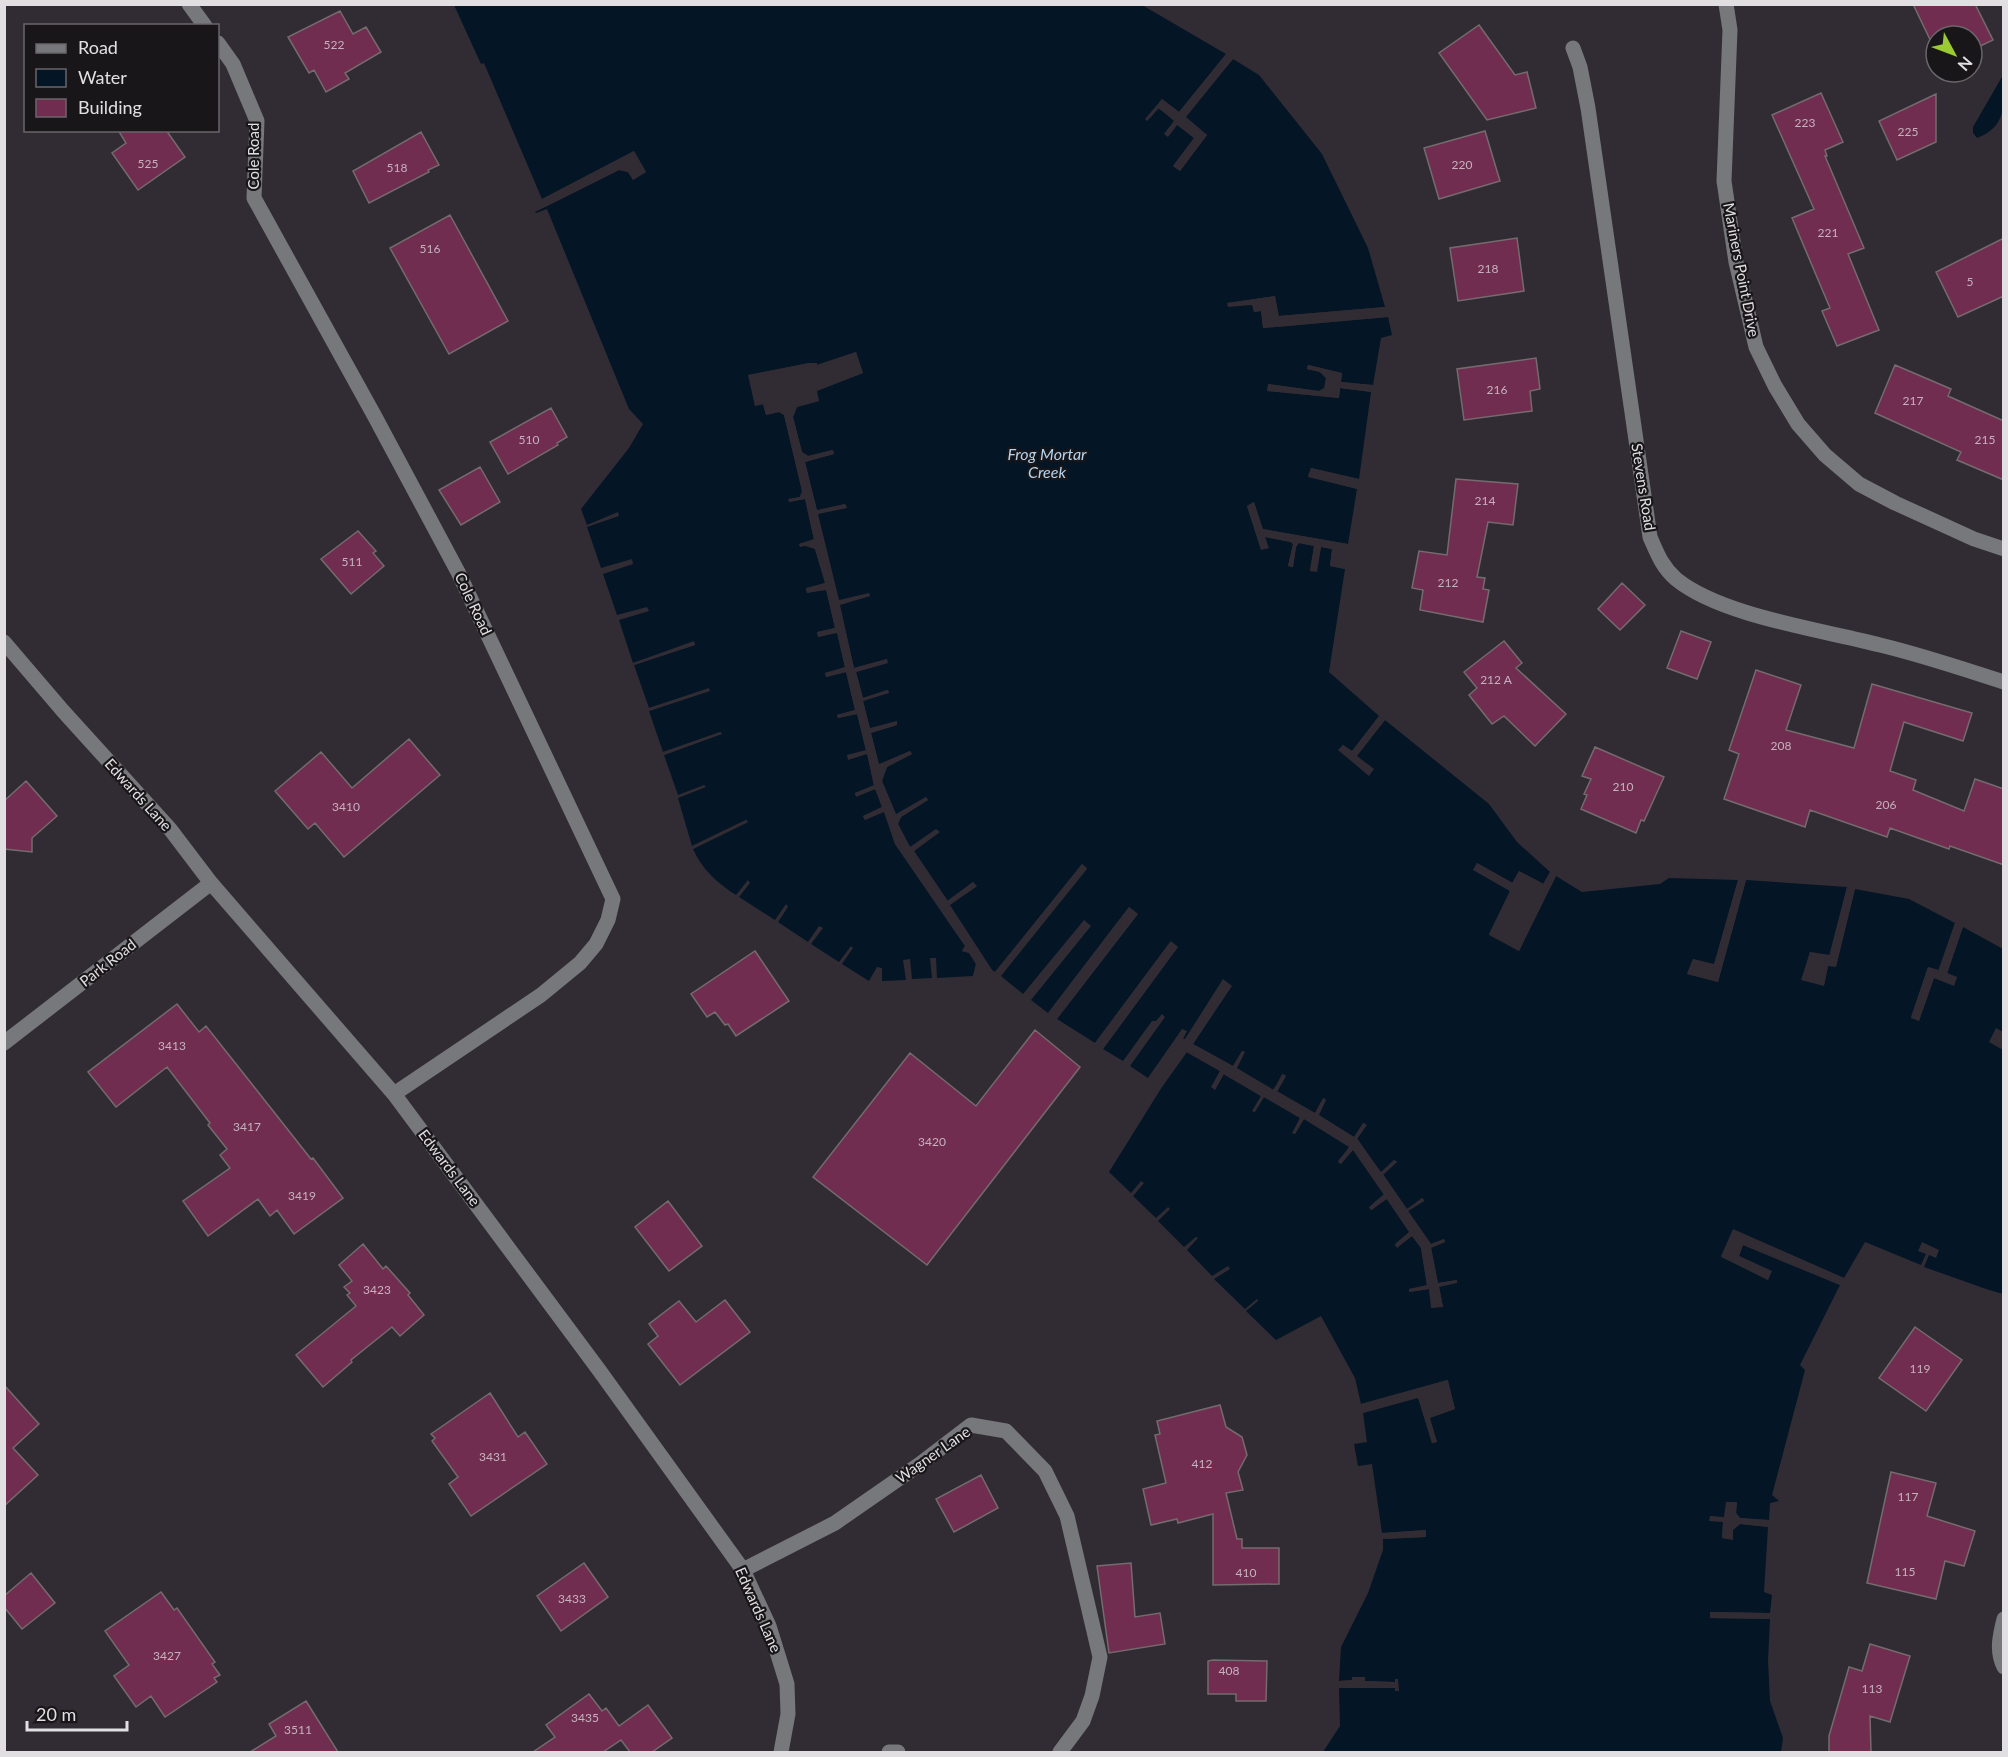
<svg xmlns="http://www.w3.org/2000/svg" width="2008" height="1757" viewBox="0 0 2008 1757" font-family="Lato,sans-serif">
<style>
.water{fill:#041525}
.pier{fill:#312c33;fill-rule:evenodd}
.building{fill:#702d50;stroke:#746b6e;stroke-width:1.5}
.lines{fill:none;stroke-linecap:round;stroke-linejoin:round}
.minor{stroke:#77787b;stroke-width:15}
.labels{text-anchor:middle;stroke-width:4.5;stroke-linejoin:round;paint-order:stroke}
.number-label{font-size:12px;fill:#c6b2be}
.street-label{font-size:15px;fill:#e2dfe3;stroke:#181618}
.water-label{font-size:16px;font-style:italic;fill:#b4d3f1;stroke:#181618}
</style>
<rect width="100%" height="100%" fill="#312c33"/>
<path class="water" d="M454,5H1142L1226,54L1179,112L1162,99L1148,121L1158,108L1175,121L1164,134L1177,124L1194,138L1173,166L1180,171L1207,135L1185,117L1233,59L1259,75L1322,154L1368,248L1385,307L1278,316L1275,296L1227,303L1253,304L1254,312L1261,311L1263,328L1388,317L1392,335L1381,338L1373,385L1341,382L1342,373L1308,365L1307,369L1320,372L1326,378L1325,388L1319,391L1269,384L1267,391L1339,398L1340,388L1371,392L1359,479L1311,468L1308,476L1357,489L1348,544L1262,529L1254,502L1247,506L1261,549L1268,548L1265,537L1290,542L1293,544L1288,566L1293,567L1296,547L1299,543L1314,546L1310,570L1316,571L1321,547L1332,549L1330,566L1345,569L1329,672L1379,716L1352,751L1343,745L1339,750L1369,775L1373,769L1356,756L1385,720L1489,804L1517,842L1550,872L1544,884L1519,871L1513,883L1477,863L1474,870L1510,891L1489,935L1519,951L1556,876L1582,892L1660,884L1669,878L1738,880L1714,965L1693,959L1687,974L1718,982L1746,880L1847,887L1829,956L1810,952L1802,980L1824,985L1828,966H1836L1855,889L1909,899L1955,923L1938,971L1928,967L1911,1017L1919,1021L1934,978L1954,985L1957,977L1947,974L1963,927L2003,949V1032L1996,1028L1989,1042L2003,1050V1294L1989,1290L1924,1267L1929,1255L1936,1258L1939,1250L1922,1242L1918,1251L1926,1254L1921,1265L1865,1242L1844,1278L1733,1230L1721,1256L1768,1280L1771,1271L1739,1256L1743,1245L1840,1285L1800,1365L1805,1370L1772,1495L1779,1501L1770,1503L1769,1520L1740,1518L1736,1513L1737,1502H1727L1724,1518L1710,1516L1723,1522L1722,1538L1733,1539V1530L1740,1524L1768,1527L1764,1592L1772,1595L1770,1613L1710,1612V1618L1770,1619L1768,1661L1770,1701L1783,1738L1781,1752H1323L1340,1726L1339,1688H1395L1399,1691L1395,1682L1365,1681V1677H1352V1680L1339,1681L1341,1647L1368,1593L1383,1550V1539L1426,1537L1425,1530L1382,1533L1372,1464L1358,1466L1354,1444L1367,1442L1363,1413L1418,1397L1432,1443L1437,1442L1429,1418L1455,1409L1447,1380L1361,1404L1355,1378L1321,1316L1276,1340L1246,1311L1258,1301L1257,1299L1245,1309L1214,1279L1230,1269L1228,1266L1212,1276L1187,1250L1198,1238L1196,1237L1184,1247L1158,1221L1170,1209L1168,1207L1156,1218L1133,1196L1144,1183L1141,1181L1131,1193L1109,1172L1162,1087L1186,1052L1220,1071L1212,1087L1215,1089L1223,1074L1261,1096L1253,1111L1254,1112L1264,1097L1300,1118L1293,1133L1295,1134L1304,1119L1350,1147L1338,1161L1340,1164L1353,1150L1384,1195L1369,1208L1372,1210L1386,1198L1410,1233L1395,1244L1396,1247L1412,1236L1421,1248L1427,1286L1409,1289L1410,1292L1429,1289L1432,1308L1443,1306L1439,1286L1457,1280L1438,1283L1431,1247L1445,1242L1444,1239L1431,1244L1408,1211L1424,1201L1423,1198L1407,1209L1383,1174L1397,1162L1394,1160L1381,1173L1357,1138L1366,1125L1363,1123L1354,1137L1318,1115L1326,1100L1324,1098L1315,1113L1277,1091L1286,1076L1282,1074L1274,1090L1236,1068L1244,1052L1242,1051L1233,1066L1193,1044L1231,986L1223,980L1185,1040L1183,1039V1029L1148,1078L1130,1066L1165,1017L1162,1014L1156,1021H1152L1123,1061L1103,1049L1178,947L1170,942L1095,1043L1057,1019L1138,914L1129,907L1048,1013L1031,1000L1091,926L1084,920L1023,994L1001,976L1087,869L1082,864L995,972L992,970L949,905L976,887L973,882L948,901L914,851L939,832L910,847L898,824L901,817L928,800L926,797L896,815L882,781L887,767L912,754L910,751L879,765L871,733L897,725V721L870,729L863,701L889,692L887,690L863,698L856,672L887,663V659L854,668L839,604L870,596L869,594L839,601L817,514L847,507L845,504L817,511L805,462L834,454L832,450L808,456L802,452L793,417L797,407L819,401L816,391L863,373L856,352L817,365L816,363H809L749,375L755,406L763,404L766,415L779,412L784,415L802,491L800,497L789,499V502L805,499L814,540L799,544L815,549L825,583L806,588L807,593L826,589L835,628L817,632L819,637L837,632L845,668L825,673L826,677L846,672L855,710L837,715L838,718L857,714L866,751L848,755V759L867,753L874,786L855,793L856,796L876,789L882,807L863,816L865,820L884,811L895,844L965,946L962,951L969,953L976,964L973,976L937,978L936,958H930L932,978L912,979L910,959L903,960L906,980L882,981V968L877,967L869,981L842,964L853,948L851,946L839,962L811,944L823,928L819,926L808,942L778,922L788,907L786,904L775,920L739,897L750,883L748,880L736,895C717,883 702,869 693,849L748,822L746,820L692,846L678,798L706,787L704,785L678,795L664,755L721,734L720,732L663,752L649,711L709,691V689L649,708L634,665L695,645L694,642L633,663L619,620L649,611L647,607L617,615L603,574L633,564L632,559L601,568L587,527L619,516L618,512L587,525L581,509L629,448L643,424L629,409L547,209L536,213L535,212L619,170L628,172L633,180L646,172L634,151L542,199L484,63L481,64Z
M2003,75C2004,103 2008,126 1977,138L1973,133V127Z"/>
<path class="pier" d="M1226,54L1228,56L1181,114L1177,115L1163,103L1160,106L1197,137L1177,166L1179,167L1203,135L1183,119V116L1230,57L1233,59L1186,117L1207,135L1180,171L1173,166L1194,138L1177,125L1168,137L1164,134L1174,121L1159,108L1147,121L1145,119L1162,99L1179,112Z
M634,151L646,172L633,180L628,172L619,170L545,207L544,204L618,167L629,169L634,176L642,171L633,155L543,202L542,199Z
M1275,296L1279,316L1385,307L1386,310L1278,319L1275,317L1273,300L1255,302L1256,308L1264,310L1265,324L1387,314L1388,317L1263,328L1261,311L1254,312L1252,305L1228,307L1227,303Z
M856,352L863,373L817,391L819,401L797,407L793,417L802,452L808,456L833,450L834,454L805,462L817,510L845,504L847,508L818,514L839,600L869,593L870,596L840,605L854,668L887,659L888,663L856,672L863,698L888,690L889,693L863,701L870,728L897,721V725L871,733L879,764L910,751L912,754L887,767L882,781L896,814L926,797L928,800L901,817L898,824L910,847L936,829L940,832L914,851L947,901L973,882L977,886L950,905L992,970L995,972L1082,864L1087,868L1000,975H998L1083,869L998,974L990,972L947,904L911,850L907,849L895,825L897,818L894,816L879,782L885,765L879,768L876,765L802,462L803,459L807,458L799,453L790,418L795,405L815,399L813,392L815,389L859,371L854,356L817,368L809,366L752,377L757,403L765,402L768,412L779,409L786,414L805,490L804,496L808,498L817,539L816,542L812,544L818,547L828,583L826,586L829,589L877,787L885,808L898,842L968,945L967,949L971,951L979,962L976,976H973L976,964L969,953L962,951L965,946L895,844L884,812L865,820L863,816L882,807L875,789L856,797L855,793L874,785L867,754L848,760L847,755L866,750L857,714L838,718L837,715L855,710L846,672L826,677L825,673L845,667L837,633L818,637L817,632L835,628L826,590L807,593L806,589L825,583L815,549L808,545L800,547L799,544L814,539L805,499L789,502L788,499L800,497L802,491L784,415L779,412L766,415L763,404L755,406L748,375L809,363H817V365Z
M1308,365L1342,373L1341,382L1373,385L1372,388L1340,384L1338,382L1339,375L1325,372L1329,377L1328,389L1321,393L1336,395L1337,387L1340,385L1372,389L1371,392L1340,388L1339,398L1267,391L1268,384L1319,391L1324,388L1326,378L1320,372L1307,369Z
M1311,468L1359,479L1358,482L1313,471L1312,475L1358,486L1357,489L1308,477Z
M1254,502L1263,529L1348,544L1347,547L1261,532L1252,507L1263,546H1265L1262,537L1264,534L1291,539L1295,543L1299,540L1315,543L1317,546L1314,568L1319,545L1333,547L1335,550L1333,563L1345,566V569L1330,566L1332,549L1321,547L1317,572L1310,571L1314,546L1299,543L1296,547L1293,567L1288,566L1293,544L1291,542L1265,537L1269,548L1261,550L1247,506Z
M694,641L695,645L634,665L633,663Z
M709,688L710,691L649,711V708Z
M1379,716L1382,718L1354,753L1343,750L1368,771L1369,770L1354,758L1353,755L1382,718L1385,720L1357,756L1374,769L1369,776L1338,750L1343,745L1352,751Z
M721,732L722,734L664,755L663,752Z
M746,820L748,822L693,849L692,846Z
M1477,863L1512,883L1519,871L1543,884L1550,872L1552,874L1544,887L1520,875L1512,886L1478,867L1477,869L1513,889L1493,933L1517,947L1554,875L1556,876L1519,951L1489,934L1510,891L1473,870Z
M1738,880L1741,881L1716,966L1713,968L1695,962L1691,972L1716,979L1742,880H1746L1718,982L1687,974L1693,959L1714,964Z
M1847,887L1850,888L1832,957L1829,959L1812,955L1805,978L1822,982L1826,964L1834,963L1852,888L1855,889L1836,967L1828,966L1824,986L1801,980L1810,952L1830,955Z
M1129,907L1138,914L1057,1019L1055,1017L1134,914L1130,911L1051,1015L1048,1013Z
M1955,923L1958,925L1941,972L1938,974L1929,971L1915,1016L1917,1017L1932,976L1952,982L1953,979L1945,976L1944,973L1961,926L1963,927L1947,973L1957,977L1954,986L1934,978L1919,1021L1911,1018L1928,967L1939,970Z
M1171,941L1178,947L1103,1049L1101,1047L1174,947L1171,945L1097,1045L1095,1043Z
M1223,979L1232,986L1193,1044L1233,1066L1242,1051L1245,1052L1237,1068L1273,1090L1283,1074L1286,1076L1277,1092L1315,1113L1323,1098L1326,1100L1319,1115L1354,1137L1364,1123L1367,1125L1357,1139L1381,1172L1394,1160L1397,1162L1383,1175L1407,1209L1422,1198L1424,1201L1408,1211L1431,1244L1444,1239L1445,1242L1431,1248L1438,1283L1457,1280V1283L1439,1287L1443,1307L1431,1308L1429,1289L1409,1292V1289L1427,1285L1421,1248L1412,1236L1397,1248L1395,1244L1409,1232L1387,1199L1371,1210L1369,1207L1384,1194L1353,1150L1341,1164L1338,1162L1349,1147L1304,1119L1295,1134L1292,1133L1300,1118L1264,1097L1255,1112L1252,1111L1261,1096L1224,1074L1215,1090L1211,1087L1220,1071L1187,1052L1162,1087L1159,1085L1184,1050L1187,1049L1352,1144L1424,1247L1434,1305L1440,1304L1429,1246L1355,1140L1191,1046V1042L1227,987L1223,984L1187,1042L1181,1041L1182,1035L1151,1079L1148,1078L1182,1029L1187,1031L1183,1039H1185Z
M1733,1229L1844,1278L1843,1280L1734,1233L1725,1255L1766,1276L1768,1273L1737,1258L1741,1243L1841,1283L1840,1285L1743,1245L1739,1256L1772,1271L1768,1280L1721,1257Z
M1448,1380L1455,1409L1430,1418L1437,1442L1432,1443L1418,1398L1363,1413L1362,1410L1418,1394L1421,1396L1427,1416L1452,1407L1446,1384L1362,1407L1361,1404Z
M1726,1502H1737L1736,1513L1740,1518L1769,1520V1523L1745,1522L1769,1524L1768,1527L1740,1524L1733,1530V1540L1722,1538L1723,1522L1709,1521L1710,1516L1724,1517ZM1729,1505H1734L1733,1514L1739,1521L1731,1528L1730,1536H1725Z
M1426,1530V1537L1383,1539L1382,1536L1423,1533L1382,1536V1533Z
M1710,1612L1770,1613V1616L1740,1615L1770,1616V1619L1710,1618Z
M1352,1677H1365V1681L1395,1682V1679H1398L1399,1691H1395V1688H1339V1685H1396L1364,1684L1362,1680H1355L1353,1683L1339,1684V1681L1352,1680Z"/>
<path class="building" d="M1913,4H1975L1993,40L1972,50V36H1936V52Z
M340,11L353,34L366,27L381,52L345,73L349,79L326,92L314,70L309,73L288,37Z
M1479,25L1515,75L1527,72L1536,108L1487,120L1439,53Z
M1821,93L1843,142L1825,150L1827,156H1825L1864,248L1848,254L1879,330L1837,346L1822,311L1830,308L1792,218L1814,209L1772,115Z
M1936,94V142L1897,160L1879,121Z
M118,130H166L185,157L138,190L112,153L126,143Z
M1485,131L1500,181L1439,199L1424,148Z
M421,132L439,165L428,170L429,172L369,203L353,171Z
M450,215L508,321L449,354L390,248Z
M1517,238L1524,291L1458,301L1450,248Z
M2004,238V296L1958,317L1936,272Z
M1536,358L1540,389L1530,391L1532,411L1464,420L1457,369Z
M1895,365L1951,389L1948,396L2004,421V480L1957,460L1961,452L1875,413Z
M551,408L567,437L557,443L558,445L508,474L490,442Z
M480,467L500,502L461,525L439,490Z
M1456,479L1518,484L1513,525L1488,522L1477,577L1485,578L1483,589L1489,590L1483,622L1420,610L1423,590L1412,588L1419,551L1447,555Z
M358,531L376,551L373,553L384,566L351,594L321,559Z
M1622,583L1645,605L1620,630L1598,609Z
M1681,631L1711,642L1697,679L1667,668Z
M1504,641L1522,663L1516,668L1566,714L1535,746L1504,716L1492,724L1469,695L1477,688L1464,672Z
M1756,670L1801,685L1786,730L1854,748L1872,684L1972,713L1963,741L1904,722L1890,771L1916,780L1913,790L1964,811L1975,779L2004,789V865L1950,846L1949,849L1890,828L1887,837L1810,810L1805,827L1724,799L1739,754L1729,750Z
M409,739L440,775L344,857L315,823L308,829L275,791L321,752L352,788Z
M1595,747L1664,777L1644,821L1641,820L1636,833L1581,809L1587,795L1584,794L1591,779L1582,776Z
M26,781L57,816L32,838V852L4,849V801Z
M755,951L789,1001L736,1036L728,1024L725,1025L715,1012L707,1017L691,994Z
M177,1004L199,1032L206,1026L311,1159L313,1158L343,1198L294,1234L277,1210L270,1216L258,1199L208,1236L183,1201L230,1168L220,1155L227,1149L208,1125L210,1123L167,1067L116,1107L88,1072Z
M1035,1030L1080,1067L927,1265L813,1177L910,1053L976,1106Z
M668,1201L702,1246L669,1271L635,1227Z
M363,1244L383,1269L386,1266L410,1293L408,1295L424,1315L400,1336L392,1327L351,1360L352,1362L323,1387L296,1355L356,1306L347,1295L350,1293L344,1287L352,1281L339,1265Z
M725,1300L750,1332L680,1385L648,1344L658,1336L649,1324L679,1301L696,1322Z
M1915,1327L1962,1360L1926,1411L1879,1378Z
M4,1385L39,1424L13,1448L38,1475L4,1506Z
M490,1393L518,1437L525,1432L547,1464L471,1516L449,1484L458,1477L432,1441L435,1438L431,1434Z
M1220,1405L1226,1427L1242,1437L1247,1455L1238,1472L1243,1490L1226,1493L1237,1539H1242V1548H1279V1584L1213,1585V1514L1178,1523L1177,1519L1151,1525L1143,1489L1166,1483L1155,1435L1160,1434L1157,1421Z
M1891,1472L1936,1483L1927,1516L1975,1531L1964,1566L1945,1561L1936,1599L1867,1583Z
M981,1475L998,1508L954,1532L936,1499Z
M584,1563L608,1597L561,1631L537,1596Z
M1131,1563L1135,1617L1160,1613L1165,1644L1109,1653L1097,1566Z
M31,1573L55,1603L22,1629L4,1607V1596Z
M161,1592L174,1610L177,1608L215,1662L212,1664L220,1675L214,1678L217,1682L165,1717L151,1696L136,1707L114,1676L129,1665L105,1631Z
M1870,1644L1910,1656L1890,1722L1870,1716L1871,1752H1829V1736L1849,1667L1862,1671Z
M1213,1660L1267,1661L1266,1701H1236V1694H1208V1661Z
M589,1694L602,1711L606,1708L619,1726L648,1705L672,1738L652,1752H630L621,1740L603,1752H533L555,1737L546,1725Z
M306,1701L338,1752H250L276,1736L269,1724Z"/>
<g class="lines">
<path class="minor" d="M189,4L205,26
M1726,4L1730,30L1724,181L1736,262L1756,347L1775,386L1798,424L1825,455L1859,484L1895,503L1974,539L2004,549
M218,43L233,64L257,121L254,198L374,415L458,572L613,899L608,920L596,944L580,963L541,995L394,1094
M1573,48L1580,67L1588,108L1650,537C1657,553 1662,567 1676,579C1721,616 1823,630 1880,645C1922,655 1963,669 2004,682
M4,642L63,711L170,829L211,883L394,1094L599,1370L743,1570L769,1626L787,1684L788,1714L781,1752
M4,1043L211,883
M743,1570L835,1523L920,1464L971,1425L1006,1431L1045,1471L1067,1516L1100,1657L1092,1696L1083,1721L1060,1752
M2004,1619C2000,1635 1996,1651 2004,1667
M889,1752H898"/>
</g>
<g class="labels">
<g class="number-label">
<text x="334" y="49">522</text>
<text x="1805" y="127">223</text>
<text x="1908" y="136">225</text>
<text x="148" y="168">525</text>
<text x="1462" y="169">220</text>
<text x="397" y="172">518</text>
<text x="1828" y="237">221</text>
<text x="430" y="253">516</text>
<text x="1488" y="273">218</text>
<text x="1970" y="286">5</text>
<text x="1497" y="394">216</text>
<text x="1913" y="405">217</text>
<text x="529" y="444">510</text>
<text x="1985" y="444">215</text>
<text x="1485" y="505">214</text>
<text x="352" y="566">511</text>
<text x="1448" y="587">212</text>
<text x="1496" y="684">212 A</text>
<text x="1781" y="750">208</text>
<text x="1623" y="791">210</text>
<text x="1886" y="809">206</text>
<text x="346" y="811">3410</text>
<text x="172" y="1050">3413</text>
<text x="247" y="1131">3417</text>
<text x="932" y="1146">3420</text>
<text x="302" y="1200">3419</text>
<text x="377" y="1294">3423</text>
<text x="1920" y="1373">119</text>
<text x="493" y="1461">3431</text>
<text x="1202" y="1468">412</text>
<text x="1908" y="1501">117</text>
<text x="1905" y="1576">115</text>
<text x="1246" y="1577">410</text>
<text x="572" y="1603">3433</text>
<text x="167" y="1660">3427</text>
<text x="1229" y="1675">408</text>
<text x="1872" y="1693">113</text>
<text x="585" y="1722">3435</text>
<text x="298" y="1734">3511</text>
</g>
<g class="street-label">
<text transform="translate(254 156) rotate(-90)" y="5">Cole Road</text>
<text transform="translate(1741 270) rotate(79)" y="5">Mariners Point Drive</text>
<text transform="translate(1643 487) rotate(81)" y="5">Stevens Road</text>
<text transform="translate(473 604) rotate(65)" y="5">Cole Road</text>
<text transform="translate(138 795) rotate(48)" y="5">Edwards Lane</text>
<text transform="translate(108 963) rotate(-38)" y="5">Park Road</text>
<text transform="translate(449 1168) rotate(53)" y="5">Edwards Lane</text>
<text transform="translate(933 1455) rotate(-35)" y="5">Wagner Lane</text>
<text transform="translate(758 1610) rotate(66)" y="5">Edwards Lane</text>
</g>
<g class="water-label">
<text x="1047" y="460">Frog Mortar<tspan x="1047" dy="18">Creek</tspan></text>
</g>
</g>
<rect width="2008" height="1757" fill="none" stroke="#e2dfe3" stroke-width="12"/>
<rect x="24" y="24" width="195" height="108" fill="#181618" stroke="#696669" stroke-width="1.5"/>
<rect x="36" y="44" width="30" height="9" fill="#77787b" stroke="#696669" stroke-width="1.5"/>
<text x="78" y="54" font-size="18" fill="#e2dfe3">Road</text>
<rect x="36" y="69" width="30" height="18" fill="#041525" stroke="#696669" stroke-width="1.5"/>
<text x="78" y="84" font-size="18" fill="#e2dfe3">Water</text>
<rect x="36" y="99" width="30" height="18" fill="#702d50" stroke="#696669" stroke-width="1.5"/>
<text x="78" y="114" font-size="18" fill="#e2dfe3">Building</text>
<g transform="translate(1954 54) rotate(131)"><circle r="28" fill="#181618" stroke="#696669" stroke-width="1.5"/>
<path d="M0-4.5L10 22L0 15L-10 22Z" fill="#9acb35"/>
<text y="-9" font-size="16" font-weight="bold" text-anchor="middle" fill="#e2dfe3">N</text>
</g>
<path d="M27 1721v9h100v-9" fill="none" stroke="#e2dfe3" stroke-width="3"/>
<text x="36" y="1721" font-size="18" fill="#e2dfe3" stroke="#181618" stroke-width="4.5" paint-order="stroke">20 m</text>
</svg>
